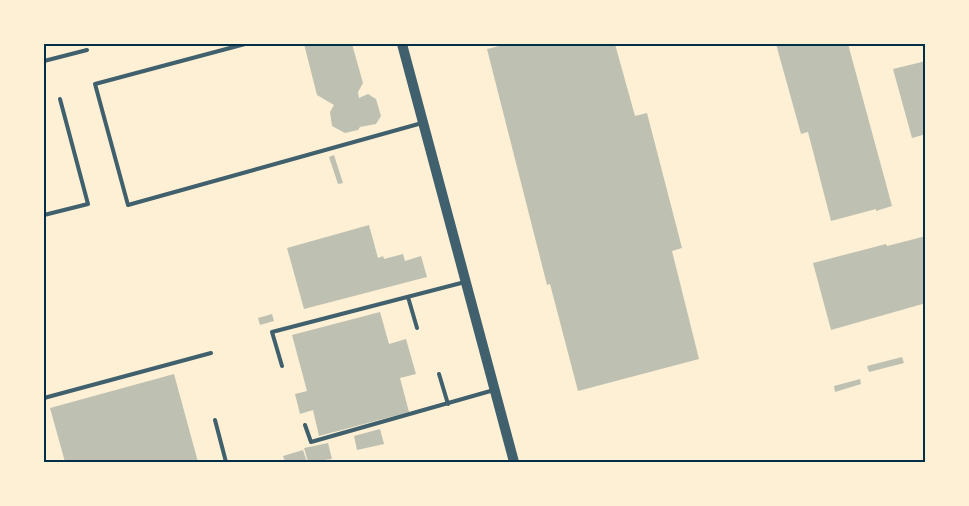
<svg xmlns="http://www.w3.org/2000/svg" width="969" height="506" viewBox="0 0 969 506" font-family="'Archivo Narrow',sans-serif">
<style>
.building{fill:#bec0b2}
.lines{fill:none;stroke-linecap:round;stroke-linejoin:round}
.service{stroke:#3f606c;stroke-width:4}
.tertiary{stroke:#3f606c;stroke-width:10}
.neatline{fill:none;stroke:#003049;stroke-width:2}
</style>
<rect width="100%" height="100%" fill="#fdf0d5"/>
<path class="building" d="M304,44H352L363,83L358,92L359,98L368,94L376,99L381,116L376,124L360,127L358,130L345,133L332,126L330,112L334,105L317,95Z
M508,44H615L635,116L647,113L682,248L672,251L699,359L578,391L550,284L547,285L487,49Z
M776,44H848L892,206L876,211V209L831,221L808,132L801,134Z
M926,61V134L912,138L893,69Z
M334,155L343,183L338,184L329,157Z
M369,225L378,258L383,256L384,259L403,254L405,261L421,256L427,277L304,309L287,248Z
M926,236V303L831,330L813,263L886,244L887,246Z
M380,312L389,344L406,339L416,374L400,378L409,412L319,436L313,410L300,414L295,394L307,391L292,335Z
M272,314L274,321L260,325L258,318Z
M902,357L904,363L869,372L867,366Z
M174,374L198,462H65L50,408Z
M860,379L861,384L835,392L834,386Z
M380,429L384,444L357,450L354,436Z
M328,443L332,459L308,462L304,448Z
M303,450L307,462H285L283,456Z"/>
<g class="lines">
<path class="service" d="M245,44L95,84L128,205L422,123
M44,61L87,50
M44,215L88,204L60,99
M408,297L417,328
M282,366L272,332L465,282
M439,374L448,404
M44,398L211,353
M215,420L226,462
M305,425L311,442L494,390"/>
<path class="tertiary" d="M402,44L514,462"/>
</g>
<rect width="969" height="506" fill="none" stroke="#fdf0d5" stroke-width="90"/>
<rect x="45" y="45" width="879" height="416" class="neatline"/>
</svg>
